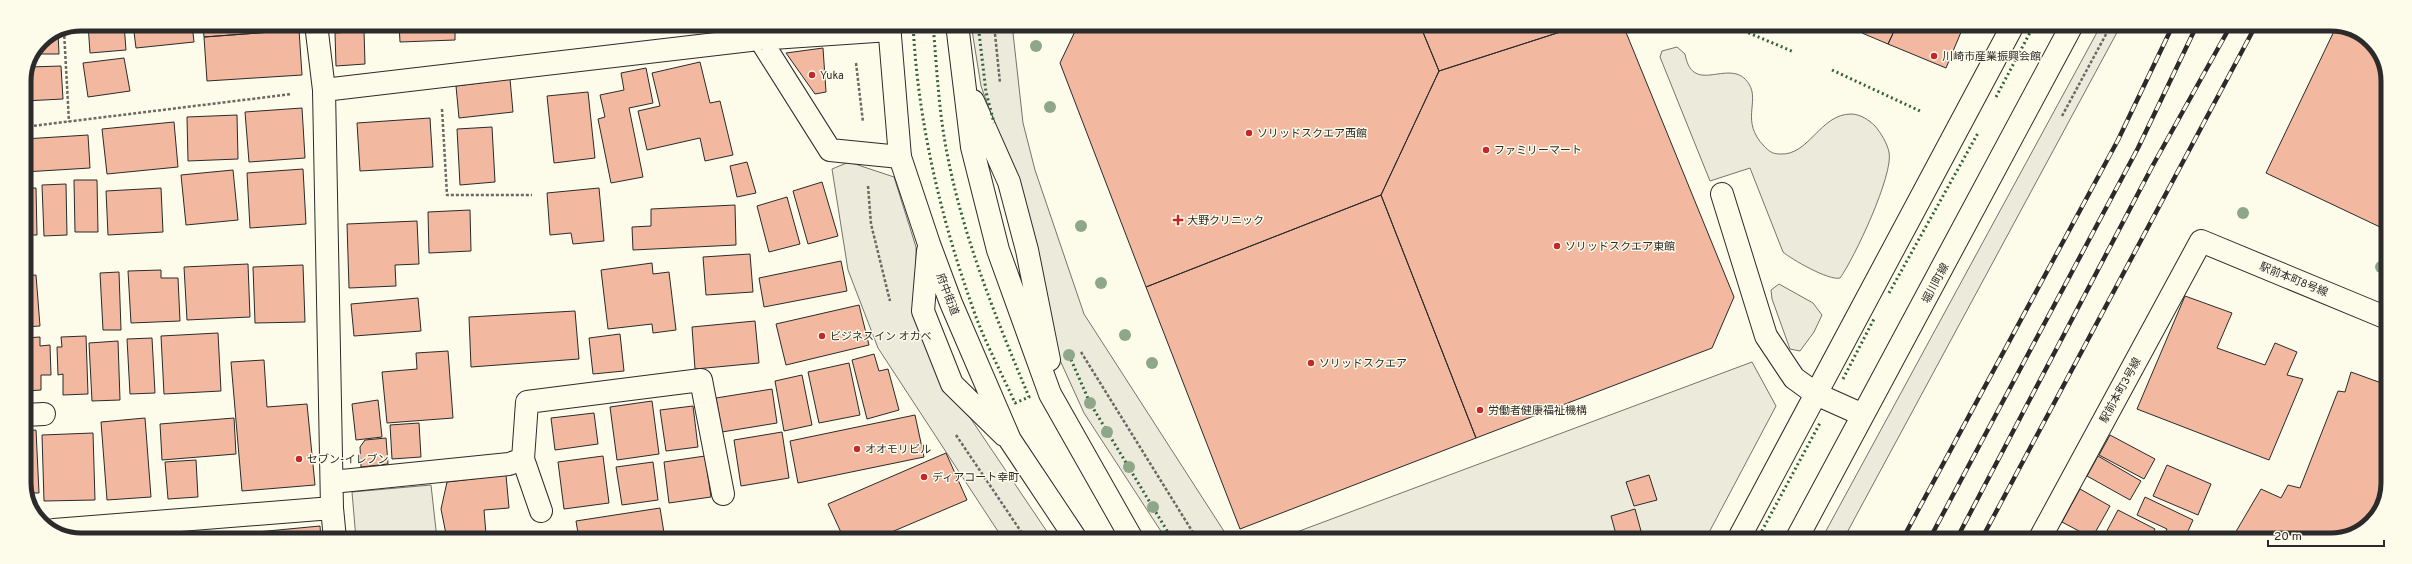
<svg xmlns="http://www.w3.org/2000/svg" width="2412" height="564" viewBox="0 0 2412 564" font-family="Overpass,'Noto Sans JP',sans-serif">
<style>
.green{fill:#ecebdb;stroke:#74746e}
.parking{fill:#eceadb;stroke:#74746e}
.building{fill:#f2b8a0;stroke:#2b2b2b}
.lines{fill:none;stroke-linecap:round;stroke-linejoin:round}
.minor-casing{stroke:#2b2b2b;stroke-width:24}
.major-casing{stroke:#2b2b2b;stroke-width:24}
.path{stroke:#6a6964;stroke-width:2.5;stroke-dasharray:3 2;stroke-linecap:butt}
.minor{stroke:#fdfbea;stroke-width:22}
.major{stroke:#fdfbea;stroke-width:22}
.rail-casing{stroke:#2b2b2b;stroke-width:4.5}
.rail{stroke:#fdfbea;stroke-width:3;stroke-dasharray:9;stroke-linecap:butt}
.hedge{stroke:#34623c;stroke-width:3;stroke-dasharray:2 3;stroke-linecap:butt}
.tree{fill:#8ea78a}
.poi-dot{fill:#c62828;stroke:#fdfbea;stroke-width:1.5}
.labels{text-anchor:middle;stroke-width:3;stroke-linejoin:round;paint-order:stroke}
.poi-label{font-size:11px;fill:#2b2b2b;stroke:#fdfbea;text-anchor:start}
.street-label{font-size:11px;fill:#2b2b2b;stroke:#fdfbea}
.rim{fill:none;stroke:#2b2b2b;stroke-width:5}
</style>
<rect width="100%" height="100%" fill="#fdfbea"/>
<path class="green" d="M1677,47L1685,54C1693,98 1731,55 1749,84C1760,102 1740,121 1764,146C1769,151 1772,154 1780,154C1809,156 1820,114 1851,114C1860,114 1869,120 1875,126C1881,133 1887,143 1889,152C1894,174 1854,259 1840,278C1829,281 1791,259 1783,252L1750,168L1710,181L1660,57L1662,51Z
M1779,284L1813,303L1822,315L1814,332L1800,351L1790,349L1772,299L1771,290Z
M1752,362L1776,406L1705,540L1278,539Z"/>
<path class="parking" d="M971,24H1012L1023,123L1035,170L1084,314L1229,539H1166L1084,413L1059,358L996,128L981,86Z
M2101,25H2121L1843,540H1821Z
M849,162L894,177L916,247L917,311L948,395L971,419L1052,539H1003L878,348L848,270L832,169Z
M431,485L437,539H356L352,492Z
M229,532V539H164V537Z"/>
<path class="building" d="M88,24H124L126,50L90,53Z
M133,24H192L194,42L136,48Z
M203,24H299V30L204,37Z
M344,24H390V29L344,31Z
M399,24H455V40L400,42Z
M473,24H513V26L473,27Z
M1078,25H1420L1439,71L1381,195L1146,287L1060,63Z
M1420,25H1582L1439,71Z
M1582,25H1623L1734,297L1712,348L1476,438L1381,195L1439,71Z
M1857,25H1897L1888,44L1862,33Z
M1897,25H1964L1946,68L1888,44Z
M2337,25H2342L2374,44L2388,77V211L2380,227L2266,173Z
M299,30L302,75L207,81L204,37Z
M364,31L365,64L336,66L335,33Z
M58,33L59,54H35L41,41Z
M823,48L826,92L815,94L786,53Z
M124,58L130,91L88,97L83,63Z
M700,62L710,103L720,101L733,155L705,161L700,138L647,150L638,111L660,106L652,73Z
M61,66L63,99L24,101V81L30,67Z
M646,68L653,103L629,108L643,177L611,183L598,119L605,117L600,95L624,90L621,73Z
M510,79L513,112L459,118L456,86Z
M588,92L595,158L554,163L547,96Z
M302,108L305,158L249,162L245,112Z
M237,115L238,159L188,161L187,117Z
M430,118L433,167L360,171L357,123Z
M174,122L178,167L107,174L102,129Z
M492,127L495,182L460,185L457,129Z
M88,135L90,168L24,172V139Z
M747,162L756,193L737,197L730,166Z
M303,169L306,224L250,228L247,173Z
M233,170L238,220L186,225L181,175Z
M74,180H97L98,232H75Z
M822,182L838,236L808,244L793,191Z
M66,184L67,235L44,236L42,185Z
M24,188H36L37,235H24Z
M161,188L163,232L108,235L106,191Z
M599,188L604,241L573,244L571,233L550,235L547,193Z
M1381,195L1476,438L1240,529L1146,287Z
M787,197L800,244L769,252L757,206Z
M735,205L736,245L633,250L632,227L651,226V209Z
M470,210L471,251L429,253L428,212Z
M417,221L419,264L395,265L396,286L349,288L347,224Z
M750,254L753,292L706,295L703,257Z
M841,261L847,291L764,307L759,278Z
M652,263L653,274L669,272L676,330L653,333L652,324L608,329L601,270Z
M248,264L250,317L187,320L184,267Z
M303,265L305,322L255,323L253,267Z
M161,270V278H178L180,321L131,323L128,271Z
M119,272L121,330H103L100,273Z
M36,275L40,326L24,327V276Z
M2185,296L2232,313L2217,348L2265,365L2275,343L2297,352L2287,375L2303,379L2269,460L2137,409Z
M418,298L421,331L354,336L351,304Z
M859,305L869,345L786,365L776,324Z
M575,311L579,359L471,367L469,317Z
M755,321L759,363L695,369L692,327Z
M218,333L221,391L164,394L161,336Z
M620,334L624,371L593,374L589,338Z
M86,336L88,394L63,395V374L58,375L57,347H62L61,337Z
M40,337V346L50,345L51,375H41V390L26,391L24,338Z
M152,338L155,393L130,394L127,339Z
M118,341L120,400L92,401L89,343Z
M448,351L453,418L387,423L382,372L417,369L416,353Z
M874,354L879,371L888,369L899,410L867,419L852,360Z
M264,360L267,407L307,404L315,485L242,491L231,362Z
M849,363L860,415L819,423L808,372Z
M2351,372L2387,385V483L2376,511L2366,528L2353,532L2347,530L2345,535L2331,540H2231L2261,489L2281,498L2288,485L2300,488L2338,391L2345,392Z
M802,375L812,425L784,431L775,381Z
M772,389L777,423L722,432L716,398Z
M378,400L382,437L356,440L352,404Z
M652,401L659,454L617,460L610,407Z
M693,406L698,447L666,451L660,410Z
M594,413L598,444L555,450L551,418Z
M915,415L924,457L798,483L790,441Z
M145,418L151,497L107,500L101,422Z
M234,418L236,454L162,460L160,424Z
M419,423L421,457L392,459L390,425Z
M36,430L39,493H26L24,431Z
M782,432L789,478L741,486L734,440Z
M93,433L95,500L44,501L42,435Z
M2110,435L2155,459L2144,479L2099,455Z
M386,438L388,464L361,467L360,447L365,440Z
M946,453L967,500L875,539H844L828,504Z
M603,456L609,503L564,509L558,462Z
M705,456L711,497L669,503L664,462Z
M2098,456L2141,481L2130,500L2087,476Z
M196,460L198,497L168,499L165,462Z
M653,462L658,500L622,505L616,467Z
M2167,465L2211,484L2198,515L2153,496Z
M506,475L509,508L484,510L486,534L447,539L441,509L447,482Z
M1649,475L1657,500L1634,506L1626,482Z
M2080,489L2110,506L2092,538L2062,522Z
M2145,497L2193,520L2184,540H2162L2167,529L2137,515Z
M660,508L665,539H579L576,521Z
M1635,509L1641,531L1617,538L1611,516Z
M2118,510L2155,529L2150,540H2102Z
M320,526L321,539H237L236,534Z
M2064,534L2075,540H2061Z
M539,535V539L504,538Z"/>
<g class="lines">
<g class="minor-casing">
<path id="minor" d="M316,24L324,90L332,508L335,539
M753,28L830,150L900,157
M324,90L759,39L890,30
M1722,194L1766,336L1794,378L1816,394L1863,415
M24,415L44,414
M332,482L509,464L523,459
M541,511L523,459L527,402L701,380L723,494
M54,530L332,508
M1738,540L2013,25
M1796,540L2072,25
M2039,540L2201,241L2387,318"/>
</g>
<g class="major-casing">
<path id="major" d="M889,24L900,157L929,244L951,303L1010,440L1076,539
M957,24L972,147L998,250L1050,394L1132,539
M973,101L1009,182L1027,250L1049,360
M928,251L923,311L952,384L1004,435"/>
</g>
<path class="path" d="M994,24L1000,83
M64,31L69,122
M856,63L863,122
M442,109L447,195H532
M2062,116L2111,25
M24,127L292,94
M868,186L871,224L890,301
M1081,352L1197,539
M956,435L1026,539
M561,535L565,539"/>
<use href="#minor" class="minor"/>
<use href="#major" class="major"/>
<g class="rail-casing">
<path id="rail" d="M1902,540L2118,140L2173,25
M1929,540L2138,148L2197,25
M1956,540L2153,165L2231,25
M1981,540L2256,25"/>
</g>
<use href="#rail" class="rail"/>
<path class="hedge" d="M913,24C918,125 942,223 976,317C987,346 1002,374 1015,403L1029,397C993,311 957,222 943,130C938,95 936,59 933,24
M978,24L986,92L994,123
M1730,25L1794,52
M1832,70L1920,111
M1996,97L2034,25
M1889,293L1978,133
M1069,355L1090,403L1172,539
M1843,379L1875,317
M1757,540L1820,423"/>
</g>
<g class="tree">
<circle cx="1036" cy="46" r="6"/>
<circle cx="1050" cy="107" r="6"/>
<circle cx="2243" cy="213" r="6"/>
<circle cx="1081" cy="226" r="6"/>
<circle cx="2381" cy="267" r="6"/>
<circle cx="1101" cy="283" r="6"/>
<circle cx="1125" cy="335" r="6"/>
<circle cx="1069" cy="355" r="6"/>
<circle cx="1152" cy="363" r="6"/>
<circle cx="1090" cy="403" r="6"/>
<circle cx="1107" cy="432" r="6"/>
<circle cx="1129" cy="467" r="6"/>
<circle cx="1153" cy="507" r="6"/>
</g>
<g class="poi-dot">
<circle cx="1934" cy="56" r="4"/>
<circle cx="812" cy="75" r="4"/>
<circle cx="1249" cy="133" r="4"/>
<circle cx="1486" cy="150" r="4"/>
<path d="M1176 214h4v4h4v4h-4v4h-4v-4h-4v-4h4z"/>
<circle cx="1557" cy="246" r="4"/>
<circle cx="822" cy="336" r="4"/>
<circle cx="1311" cy="363" r="4"/>
<circle cx="1480" cy="410" r="4"/>
<circle cx="857" cy="449" r="4"/>
<circle cx="299" cy="459" r="4"/>
<circle cx="924" cy="477" r="4"/>
</g>
<g class="labels">
<g class="poi-label">
<text x="1942" y="60">川崎市産業振興会館</text>
<text x="820" y="79">Yuka</text>
<text x="1257" y="137">ソリッドスクエア西館</text>
<text x="1494" y="154">ファミリーマート</text>
<text x="1187" y="224">大野クリニック</text>
<text x="1565" y="250">ソリッドスクエア東館</text>
<text x="830" y="340">ビジネスイン オカベ</text>
<text x="1319" y="367">ソリッドスクエア</text>
<text x="1488" y="414">労働者健康福祉機構</text>
<text x="865" y="453">オオモリビル</text>
<text x="307" y="463">セブン-イレブン</text>
<text x="932" y="481">ディアコート幸町</text>
</g>
<g class="street-label">
<text transform="translate(2294 279) rotate(22)" y="4">駅前本町8号線</text>
<text transform="translate(1935 283) rotate(-62)" y="4">堀川町線</text>
<text transform="translate(948 294) rotate(69)" y="4">府中街道</text>
<text transform="translate(2120 390) rotate(-61)" y="4">駅前本町3号線</text>
</g>
</g>
<path d="M0 0H2412V564H0ZM81 31H2331A50 50 0 0 1 2381 81V483A50 50 0 0 1 2331 533H81A50 50 0 0 1 31 483V81A50 50 0 0 1 81 31Z" fill="#fdfbea" fill-rule="evenodd"/>
<path class="rim" d="M81 31H2331A50 50 0 0 1 2381 81V483A50 50 0 0 1 2331 533H81A50 50 0 0 1 31 483V81A50 50 0 0 1 81 31Z"/>
<path d="M2268 540v6h116v-6" fill="none" stroke="#2b2b2b" stroke-width="2"/>
<text x="2274" y="540" font-size="12" fill="#2b2b2b" stroke="#fdfbea" stroke-width="3" paint-order="stroke">20 m</text>
</svg>
